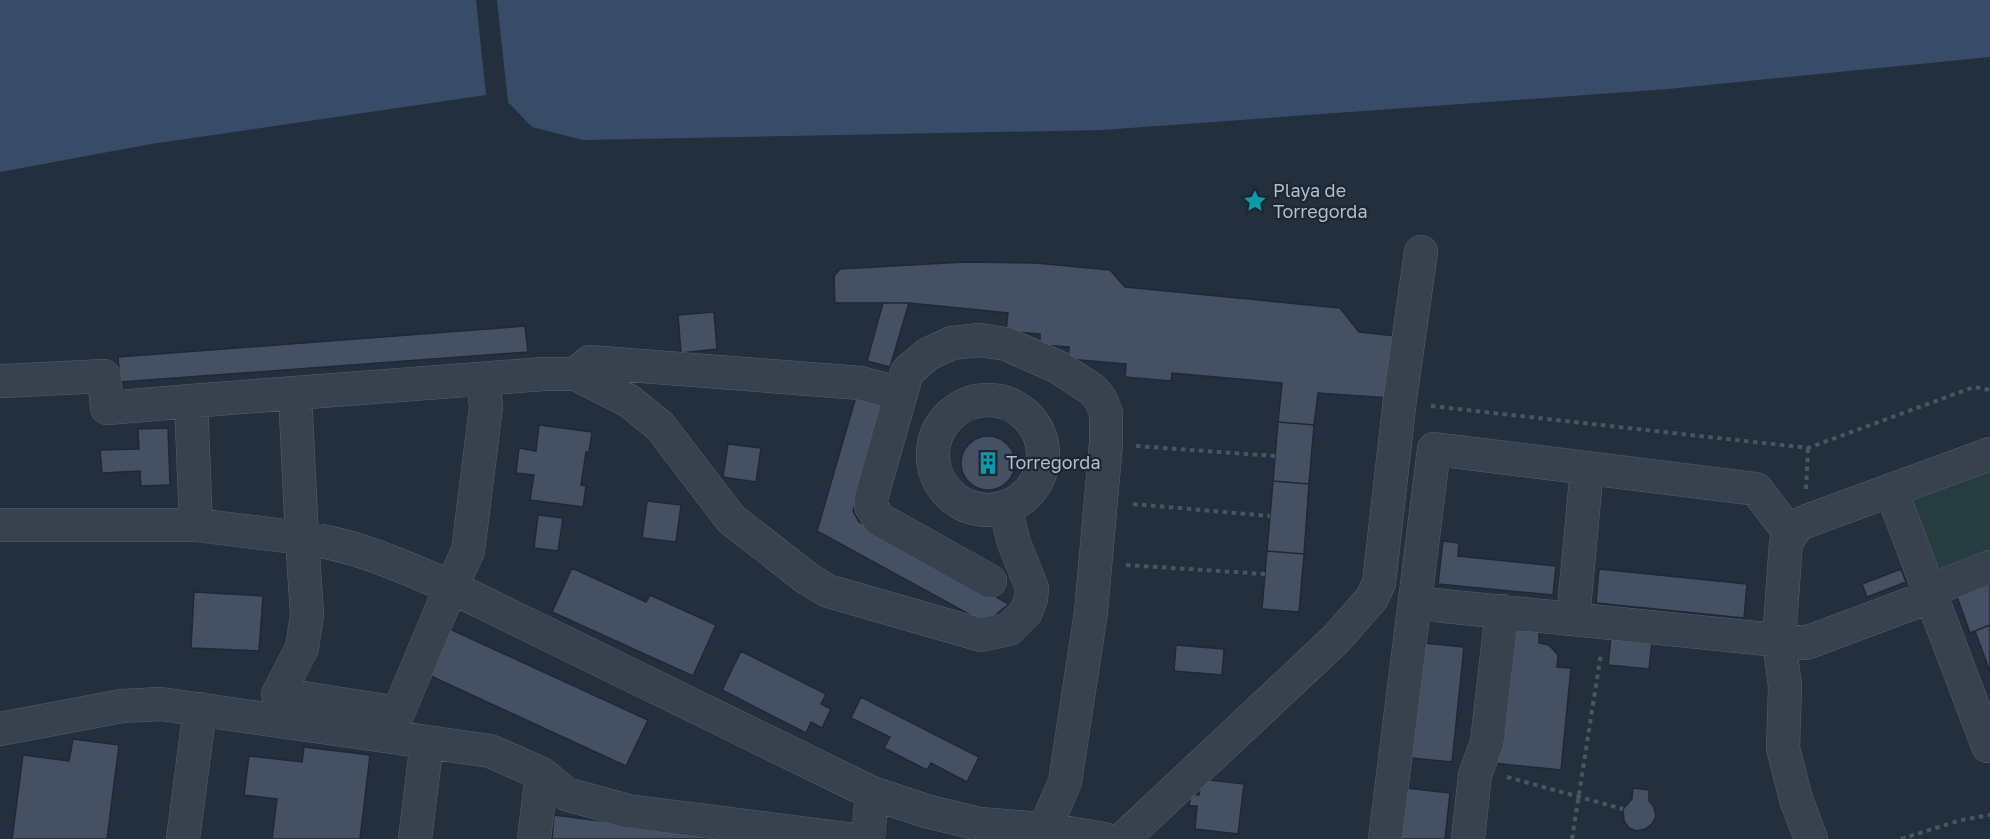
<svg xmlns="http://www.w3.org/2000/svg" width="1990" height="839" viewBox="0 0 1990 839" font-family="'Golos Text',sans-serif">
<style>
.green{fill:#263c3f}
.water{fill:#394c67}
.building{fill:#455162;stroke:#1f2835;stroke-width:1.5}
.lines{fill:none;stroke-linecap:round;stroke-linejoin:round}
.minor-casing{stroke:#565f6c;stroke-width:34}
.path{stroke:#44595c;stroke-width:4;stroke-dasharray:4.5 4.5;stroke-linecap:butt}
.minor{stroke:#38414e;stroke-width:33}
.labels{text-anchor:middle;stroke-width:4.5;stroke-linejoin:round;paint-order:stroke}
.poi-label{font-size:18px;fill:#b4bcc9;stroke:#1d2633;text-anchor:start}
</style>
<rect width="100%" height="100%" fill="#242f3e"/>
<path class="green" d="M1990,468V558L1936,580L1905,502Z"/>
<path class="water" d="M0,0H476L486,95L151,144L0,172Z
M497,0H1990V57L1668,89L1102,130L583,140L532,127L508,102Z"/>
<path class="building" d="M965,262L1036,263L1110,270L1125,287L1340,308L1359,332L1396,336L1390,398L1318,393L1314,425L1278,422L1282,383L1172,373L1171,381L1125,377L1126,364L1068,359L1069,347L1040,345V334L1006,331L1008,313L909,303H835L834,276L840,269Z
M883,303H909L890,367L867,361Z
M714,312L717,349L681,353L678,315Z
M525,326L528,352L120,382L118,357Z
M857,393L885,400L853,511L859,522L1009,604L985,623L817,531Z
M1278,422L1314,425L1309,484L1273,481Z
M539,425L592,432L589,452H586L581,485L586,486L583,507L530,500L534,475L516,473L519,448L536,451Z
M168,428L170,485L141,486L140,471L102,473L100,450L139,449L138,429Z
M961 463a27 27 0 1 1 54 0a27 27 0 1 1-54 0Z
M728,444L761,448L756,482L723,477Z
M1273,481L1309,484L1304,554L1267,551Z
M647,501L681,505L676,542L642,538Z
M538,515L563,518L558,551L534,548Z
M1443,541L1459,543L1458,556L1556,566L1553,595L1438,584Z
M1267,551L1304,554L1299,612L1262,609Z
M572,568L646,602L650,595L716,625L693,676L552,612Z
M1599,569L1747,584L1744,618L1596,603Z
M1901,569L1906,582L1867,597L1862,584Z
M1990,578V625L1970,633L1955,591Z
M194,592L263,596L259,651L191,648Z
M441,625L648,720L626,766L420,671Z
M1990,625V672L1975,631Z
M1507,628L1539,631V643L1549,645L1558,655L1557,667L1571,668L1561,770L1493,763Z
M1611,637L1652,641L1649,669L1608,665Z
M1423,643L1464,647L1452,762L1411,758Z
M1176,645L1224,649L1222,675L1174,671Z
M741,651L826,694L821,704L831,709L822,728L811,722L806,733L722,690Z
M861,697L979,757L967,782L931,763L927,770L884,748L890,737L851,718Z
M73,739L119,745L107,839H12L23,755L69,761Z
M304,747L370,755L360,839H272L277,799L244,795L249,756L302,762Z
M1201,779L1244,784L1238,834L1195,829L1197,806H1189L1191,794L1199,795Z
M1406,788L1450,793L1445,839H1401Z
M1633,788L1649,790V801L1654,807L1656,816L1652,824L1645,829L1637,831L1629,828L1624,821L1623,809L1632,799Z
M554,815L742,839H552Z"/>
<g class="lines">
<g class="minor-casing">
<path id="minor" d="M576,374L590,362L860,383L901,394
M483,379L486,407L468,551L451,587L872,793L926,811L979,824L1044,829L1104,839
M3,381L104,376L107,408L191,401
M295,393L544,374H576L629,401L660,426L731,519L808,579L828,591L981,635L1009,629L1026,612L1031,599L1032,588L1014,543L1005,507
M295,393L302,538L196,525L191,401Z
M933 455a55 55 0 1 1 110 0a55 55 0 1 1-110 0Z
M1891,490L1988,746
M0,525H196
M302,538C355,544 403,567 451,587L398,713L278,694L302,648L307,615Z
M990,581L879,519L871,506V499L907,372L928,354L952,343L979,340L1006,344L1058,367L1093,390L1101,400L1106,413V443L1091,612L1065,782L1040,839
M1415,603L1806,643L1921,600L1941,586L1990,567
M1573,619L1587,468
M0,729L122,706L161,704L427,742
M183,839L200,709
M415,839L427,742L490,751L542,774L566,794L628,811L848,839
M534,839L542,774
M868,839L872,793
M1123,839L1336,639L1372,598L1379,583L1400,399L1421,252
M1385,839L1434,449L1756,489L1790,533
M1468,839L1475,775L1487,742L1502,611
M1811,839L1796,799L1783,748L1785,686L1779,640L1786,542L1798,525L1807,521L1990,454"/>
</g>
<path class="path" d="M1431,406L1808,448L1974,387L1990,390
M1136,446L1275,456
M1806,489L1808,448
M1133,504L1270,516
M1126,565L1265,574
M1507,777L1623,809
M1572,839L1601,653
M1901,839L1961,820L1990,815"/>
<use href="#minor" class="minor"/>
</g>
<defs>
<g id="sight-bare" transform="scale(1.8)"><path d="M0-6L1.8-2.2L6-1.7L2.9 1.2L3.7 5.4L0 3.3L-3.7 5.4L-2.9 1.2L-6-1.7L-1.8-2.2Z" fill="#0f9aa8" stroke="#1d2633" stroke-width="2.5" paint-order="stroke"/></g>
<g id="building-bare" transform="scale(1.8)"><path d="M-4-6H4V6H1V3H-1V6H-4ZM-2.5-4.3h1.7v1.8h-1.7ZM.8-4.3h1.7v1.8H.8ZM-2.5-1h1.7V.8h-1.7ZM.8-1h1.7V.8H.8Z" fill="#0f9aa8" stroke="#1d2633" stroke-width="2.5" paint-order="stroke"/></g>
</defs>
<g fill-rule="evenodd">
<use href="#sight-bare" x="1255" y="201"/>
<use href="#building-bare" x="988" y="463"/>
</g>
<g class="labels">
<g class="poi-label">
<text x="1273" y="197">Playa de<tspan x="1273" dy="21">Torregorda</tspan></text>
<text x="1006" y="469">Torregorda</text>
</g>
</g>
</svg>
